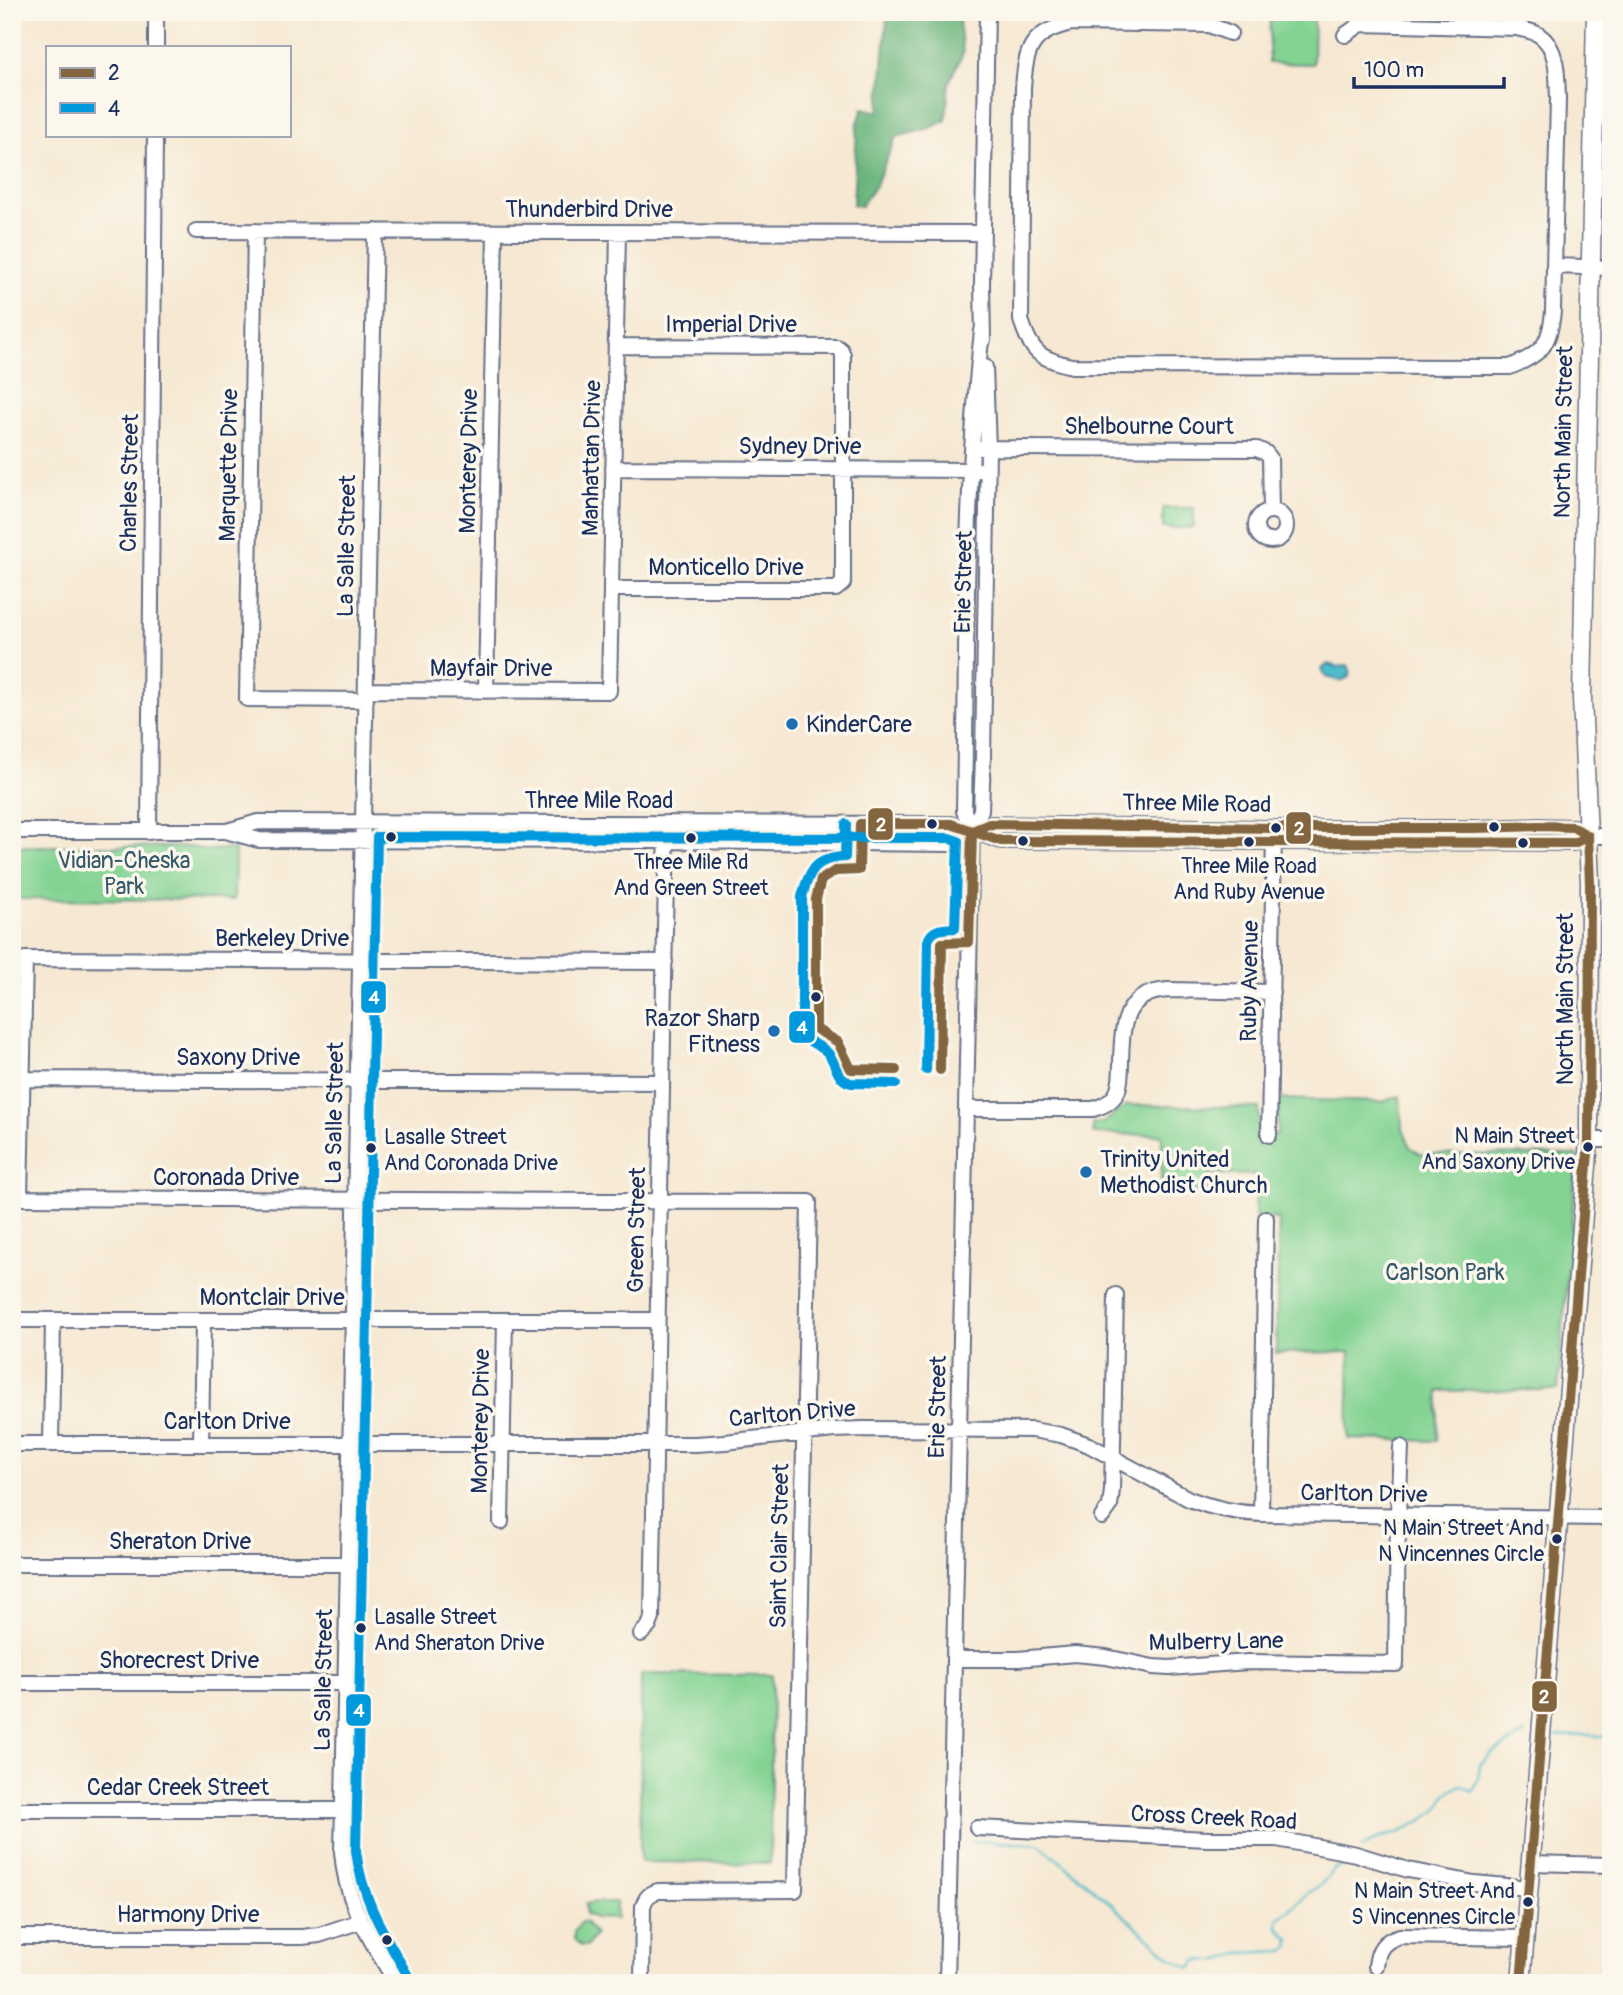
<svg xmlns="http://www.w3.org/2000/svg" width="1623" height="1995" viewBox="0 0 1623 1995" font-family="Pangolin,sans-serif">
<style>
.green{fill:#83d393;stroke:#4f8178;stroke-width:2}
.forest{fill:#6ab57d;stroke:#42726e;stroke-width:2}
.water{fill:#50bccb;stroke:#367694;stroke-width:2}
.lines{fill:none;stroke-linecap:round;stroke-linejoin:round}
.stream{stroke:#50bccb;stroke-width:2.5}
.minor-casing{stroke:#687087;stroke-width:18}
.major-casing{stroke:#687087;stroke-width:21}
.minor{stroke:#fff;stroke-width:14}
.major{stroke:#fff;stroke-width:18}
.bus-1-casing{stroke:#fbf7ec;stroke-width:16}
.bus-2-casing{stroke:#fbf7ec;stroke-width:16}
.bus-1{stroke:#83653f;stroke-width:10}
.bus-2{stroke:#09d;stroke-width:10}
.poi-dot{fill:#1f6fb2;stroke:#fbf7ec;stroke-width:2.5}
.bus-dot{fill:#1b2f5e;stroke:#fbf7ec;stroke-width:2.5}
.labels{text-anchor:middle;stroke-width:7;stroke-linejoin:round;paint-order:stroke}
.bus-label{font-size:21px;fill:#1b2f5e;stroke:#fbf7ec;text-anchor:end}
.street-label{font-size:23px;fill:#1b2f5e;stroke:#fbf7ec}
.poi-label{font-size:23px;fill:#1b2f5e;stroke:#fbf7ec;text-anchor:start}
.park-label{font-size:23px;fill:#35586b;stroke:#fbf7ec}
.line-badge{stroke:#fbf7ec;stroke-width:2.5}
.badge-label{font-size:19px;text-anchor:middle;font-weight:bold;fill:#fff}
</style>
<rect width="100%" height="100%" fill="#fbf7ec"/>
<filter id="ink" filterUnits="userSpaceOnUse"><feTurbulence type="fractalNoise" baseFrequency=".0143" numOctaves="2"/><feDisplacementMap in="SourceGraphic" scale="14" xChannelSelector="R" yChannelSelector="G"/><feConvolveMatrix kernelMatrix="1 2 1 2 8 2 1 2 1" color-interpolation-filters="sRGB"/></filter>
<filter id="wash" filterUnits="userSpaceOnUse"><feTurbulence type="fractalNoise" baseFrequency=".00686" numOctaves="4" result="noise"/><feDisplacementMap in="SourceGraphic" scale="28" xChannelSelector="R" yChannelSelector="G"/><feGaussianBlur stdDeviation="1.57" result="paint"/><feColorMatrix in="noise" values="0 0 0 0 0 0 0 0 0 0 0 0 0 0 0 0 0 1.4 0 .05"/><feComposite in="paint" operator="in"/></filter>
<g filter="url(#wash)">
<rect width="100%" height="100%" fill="#f6e8d2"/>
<path class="green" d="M1270,12H1314L1313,64L1269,63Z
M1163,508H1194V528H1163Z
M12,846L192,847L204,850L235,849L234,900L12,899Z
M1400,1096L1402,1125L1410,1147L1420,1154L1577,1155L1558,1390L1439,1391L1437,1441L1348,1439L1350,1352L1276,1353L1279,1219L1255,1217L1257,1175L1209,1174V1192L1161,1191L1162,1135L1093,1134V1124L1103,1123L1127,1105L1259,1108V1134L1277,1135L1279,1099L1382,1102Z
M641,1674L772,1675L770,1863L640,1862Z
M596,1902H616V1919L595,1918L586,1914V1904Z
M581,1922H585L595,1934L587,1946H581L574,1939V1931Z"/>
<path class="forest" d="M885,12H958L963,53L949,82L946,120L930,128L896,137L876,184L861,206L853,205L857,126L863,108L879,112L887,19Z"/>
<path class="water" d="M1328,664L1339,667L1348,665L1351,673L1349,677L1341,681L1326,677L1322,669Z"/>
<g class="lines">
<path class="stream" d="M1557,1736L1591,1735L1611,1738
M973,1841L1039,1844L1100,1894L1171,1958L1190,1968L1197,1960L1217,1961L1240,1953L1283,1951L1289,1948L1290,1939L1278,1928V1919L1289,1911L1310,1891L1320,1886L1334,1869L1353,1861
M1362,1847L1381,1837L1399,1833L1417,1823L1438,1810L1446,1794L1461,1785L1473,1791L1478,1779L1480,1764L1494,1752L1524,1734"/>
</g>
</g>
<g filter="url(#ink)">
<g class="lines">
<g class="minor-casing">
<path id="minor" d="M154,12L156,21V47
M1230,33L1209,25L1072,23C1030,32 1026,49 1023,88L1021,320C1031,352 1039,359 1072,366L1510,367C1542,354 1550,345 1553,311L1558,99C1557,77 1559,48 1539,35C1533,31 1523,30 1517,28L1361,24L1345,35
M196,231L983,233
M255,231L247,699L366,700
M375,231L342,1852C346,1906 370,1937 396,1983
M1555,266L1611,268
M983,340L982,283L987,12
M981,448L1257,449L1266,453L1270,458L1271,511
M613,468L979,470
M1256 526a15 15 0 1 1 30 0a15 15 0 1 1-30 0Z
M611,589H836L843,583V355L841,350L837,347L616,346
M366,690L609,691L618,232
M486,691L495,232
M12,831H227L258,822L951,824L972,831
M972,831L981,810L983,757L988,449L985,367
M149,832L155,135
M229,832L259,840L667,841L952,844L972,831
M1588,836L1573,827L1539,826L1474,828H1274L989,824L972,831L1001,841L1574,843L1588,836H1611
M23,1079L662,1082
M966,1109H1093C1104,1106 1114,1101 1118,1090C1121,1081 1121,1071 1121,1062C1122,1026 1123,993 1168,990L1272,992
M1269,1135L1274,832
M1589,1140H1611
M12,1320H657
M12,1444H696L725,1442L834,1430L863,1429L1032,1430L1061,1435L1089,1445L1189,1499C1212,1508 1235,1513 1261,1514L1611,1518
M51,1444L53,1320
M201,1444L203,1320
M1261,1514L1266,1218
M1102,1517L1110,1506L1112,1490L1116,1295
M501,1522L505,1320
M12,1564H348
M641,1634L649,1626L652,1618L667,823
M954,1659H1018L1075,1654L1106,1657L1153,1667L1169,1668L1248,1662L1396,1664L1398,1516L1401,1447
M12,1683H346
M12,1810H343
M977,1828L1208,1839H1277L1356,1854L1408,1870L1474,1883L1528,1888
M1530,1863L1611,1865
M12,1937H302L319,1935L361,1921
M1376,1966C1378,1949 1383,1941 1400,1936L1524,1938
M642,1983L643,1906C646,1897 649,1894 658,1891L795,1890L809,1202L20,1198L25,959L665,962
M947,1983L972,831L964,811C967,650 964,490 982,331"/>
</g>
<g class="major-casing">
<path id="major" d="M1521,1983L1589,1140L1590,883L1582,697L1596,12"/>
</g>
<use href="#minor" class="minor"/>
<use href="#major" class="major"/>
<g class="bus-1-casing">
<path id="bus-1" d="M989,824L1274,828H1474L1539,826L1573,827L1588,836L1574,843L1001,841L972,831Z
M896,1070L851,1069L838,1042L816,1029V899L821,880L835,871L859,870L860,824H951L972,831L969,942L942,943L940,1070
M1521,1983L1589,1140L1590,883L1588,836"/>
</g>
<g class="bus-2-casing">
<path id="bus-2" d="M846,824L845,857C815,858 809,870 802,897V1032C807,1044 820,1044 828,1053C837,1064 835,1079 851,1083L896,1084
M408,1976C384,1934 362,1900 356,1851L377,837L949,838L958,841L955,928C943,929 932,928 928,941L926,1070"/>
</g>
<use href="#bus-1" class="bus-1"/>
<use href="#bus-2" class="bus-2"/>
</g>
</g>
<g class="poi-dot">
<circle cx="792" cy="724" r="7"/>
<circle cx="774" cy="1031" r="7"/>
<circle cx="1086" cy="1172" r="7"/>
</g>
<g class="bus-dot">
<circle cx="932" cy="824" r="6"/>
<circle cx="1494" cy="827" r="6"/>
<circle cx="1276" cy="828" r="6"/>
<circle cx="391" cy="837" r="6"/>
<circle cx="691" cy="838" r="6"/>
<circle cx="1023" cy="841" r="6"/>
<circle cx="1249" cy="842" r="6"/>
<circle cx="1523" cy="843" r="6"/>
<circle cx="816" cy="997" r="6"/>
<circle cx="1588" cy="1147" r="6"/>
<circle cx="371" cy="1148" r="6"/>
<circle cx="1557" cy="1539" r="6"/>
<circle cx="361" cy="1628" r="6"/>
<circle cx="1528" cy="1902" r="6"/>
<circle cx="387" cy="1940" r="6"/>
</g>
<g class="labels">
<g class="bus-label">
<text x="691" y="869" text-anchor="middle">Three Mile Rd<tspan x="691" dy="26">And Green Street</tspan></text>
<text x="1249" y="873" text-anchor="middle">Three Mile Road<tspan x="1249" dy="26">And Ruby Avenue</tspan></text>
<text x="1575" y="1143">N Main Street<tspan x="1575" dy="26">And Saxony Drive</tspan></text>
<text x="384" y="1144" text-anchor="start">Lasalle Street<tspan x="384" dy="26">And Coronada Drive</tspan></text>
<text x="1544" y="1535">N Main Street And<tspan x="1544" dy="26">N Vincennes Circle</tspan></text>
<text x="374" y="1624" text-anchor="start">Lasalle Street<tspan x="374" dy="26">And Sheraton Drive</tspan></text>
<text x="1515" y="1898">N Main Street And<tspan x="1515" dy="26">S Vincennes Circle</tspan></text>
</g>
<g class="street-label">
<text x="589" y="217">Thunderbird Drive</text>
<text x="731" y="332">Imperial Drive</text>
<text x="1149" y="434">Shelbourne Court</text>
<text transform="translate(1563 432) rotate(-89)" y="8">North Main Street</text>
<text x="800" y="454">Sydney Drive</text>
<text transform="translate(591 458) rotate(-89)" y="8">Manhattan Drive</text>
<text transform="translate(468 461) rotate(-89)" y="8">Monterey Drive</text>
<text transform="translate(228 465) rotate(-89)" y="8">Marquette Drive</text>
<text transform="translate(129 483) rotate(-89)" y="8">Charles Street</text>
<text transform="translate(346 546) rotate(-89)" y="8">La Salle Street</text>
<text x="726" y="575">Monticello Drive</text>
<text transform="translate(963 582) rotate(-89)" y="8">Erie Street</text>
<text x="491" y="676">Mayfair Drive</text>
<text x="599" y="808">Three Mile Road</text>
<text transform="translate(1197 803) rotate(1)" y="8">Three Mile Road</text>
<text x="282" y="946">Berkeley Drive</text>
<text transform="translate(1249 981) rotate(-89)" y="8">Ruby Avenue</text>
<text transform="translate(1565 999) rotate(-90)" y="8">North Main Street</text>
<text x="238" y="1065">Saxony Drive</text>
<text transform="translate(334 1113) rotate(-89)" y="8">La Salle Street</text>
<text x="226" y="1185">Coronada Drive</text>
<text transform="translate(636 1230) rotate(-89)" y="8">Green Street</text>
<text x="272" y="1305">Montclair Drive</text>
<text transform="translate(937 1407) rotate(-89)" y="8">Erie Street</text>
<text transform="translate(792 1413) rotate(-5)" y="8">Carlton Drive</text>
<text x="227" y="1429">Carlton Drive</text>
<text transform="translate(480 1421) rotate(-89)" y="8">Monterey Drive</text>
<text transform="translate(1364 1493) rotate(1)" y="8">Carlton Drive</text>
<text x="180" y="1549">Sheraton Drive</text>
<text transform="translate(779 1546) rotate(-89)" y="8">Saint Clair Street</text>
<text transform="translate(1216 1641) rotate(-1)" y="8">Mulberry Lane</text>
<text x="179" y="1668">Shorecrest Drive</text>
<text transform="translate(323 1680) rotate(-89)" y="8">La Salle Street</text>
<text x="178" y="1795">Cedar Creek Street</text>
<text transform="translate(1214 1817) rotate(3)" y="8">Cross Creek Road</text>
<text x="188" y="1922">Harmony Drive</text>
</g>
<g class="poi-label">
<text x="806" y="732">KinderCare</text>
<text x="760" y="1026" text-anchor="end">Razor Sharp<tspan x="760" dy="26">Fitness</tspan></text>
<text x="1100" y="1167">Trinity United<tspan x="1100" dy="26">Methodist Church</tspan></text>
</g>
<g class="park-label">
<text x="124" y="868">Vidian-Cheska<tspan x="124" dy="26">Park</tspan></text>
<text x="1445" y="1280">Carlson Park</text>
</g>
</g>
<g class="line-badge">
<rect x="867" y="807" width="27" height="34" rx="7" fill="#83653f"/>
<rect x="1285" y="811" width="27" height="34" rx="7" fill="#83653f"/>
<rect x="360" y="980" width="27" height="34" rx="7" fill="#09d"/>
<rect x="788" y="1010" width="28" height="34" rx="7" fill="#09d"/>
<rect x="1531" y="1680" width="27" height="33" rx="7" fill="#83653f"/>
<rect x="345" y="1693" width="27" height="34" rx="7" fill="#09d"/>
</g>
<g class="badge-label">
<text x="881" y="831">2</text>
<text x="1299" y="835">2</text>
<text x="374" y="1004">4</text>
<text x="802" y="1034">4</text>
<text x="1544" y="1703">2</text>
<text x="359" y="1717">4</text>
</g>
<rect width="1623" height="1995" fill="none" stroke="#fbf7ec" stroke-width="42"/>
<rect x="46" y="46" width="245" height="91" fill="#fbf7ec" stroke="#a1a7b3" stroke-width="2"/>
<rect x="60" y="68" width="35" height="10" fill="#83653f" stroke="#a1a7b3" stroke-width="2"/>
<text x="108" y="80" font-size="21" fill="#1b2f5e">2</text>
<rect x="60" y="103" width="35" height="10" fill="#0099dd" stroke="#a1a7b3" stroke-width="2"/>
<text x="108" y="116" font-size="21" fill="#1b2f5e">4</text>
<path d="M1354 77v10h150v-10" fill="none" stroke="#1b2f5e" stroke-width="3.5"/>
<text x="1364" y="77" font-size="21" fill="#1b2f5e" stroke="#fbf7ec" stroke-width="5" paint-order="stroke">100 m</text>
</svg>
